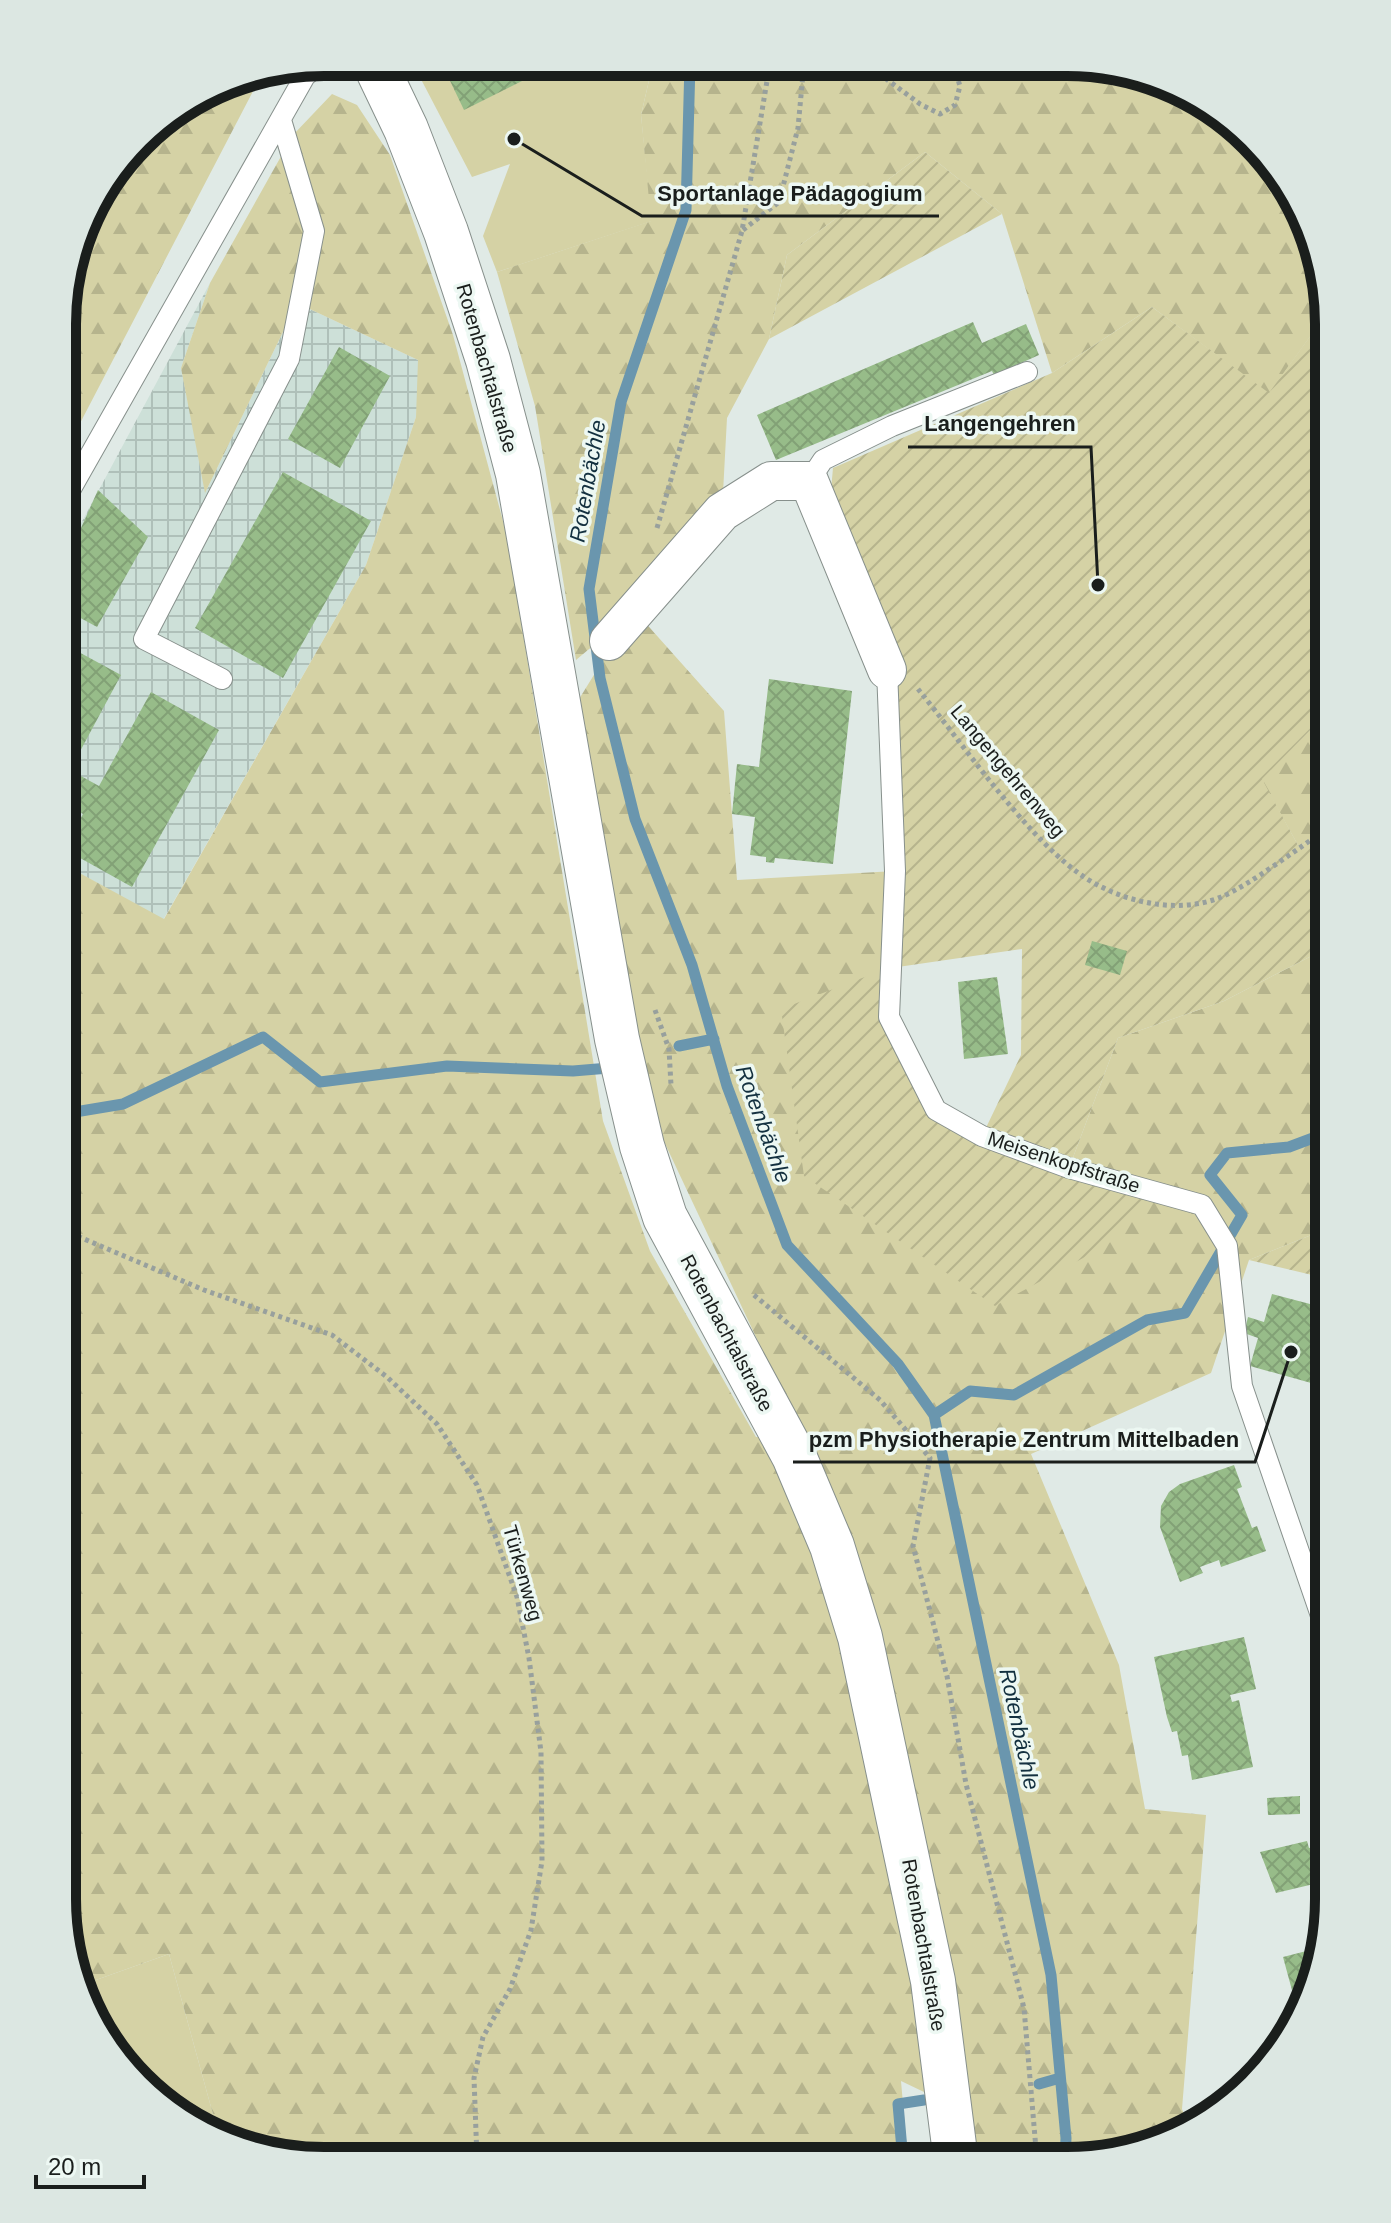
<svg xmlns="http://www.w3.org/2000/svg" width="1391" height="2223" viewBox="0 0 1391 2223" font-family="Helvetica,sans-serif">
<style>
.industrial{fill:url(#industrial-grid)}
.green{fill:#d5d2a5}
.forest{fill:url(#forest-firs)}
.garden{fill:url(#garden-furrows);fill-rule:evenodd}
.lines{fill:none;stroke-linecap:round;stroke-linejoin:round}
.stream{stroke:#6a96ae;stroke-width:11}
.building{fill:url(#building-cross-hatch)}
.service-casing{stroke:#87908c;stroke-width:22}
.minor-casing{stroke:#87908c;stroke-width:40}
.secondary-casing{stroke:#87908c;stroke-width:46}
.path{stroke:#98a09d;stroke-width:5;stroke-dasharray:4 4;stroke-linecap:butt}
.service{stroke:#fff;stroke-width:20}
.minor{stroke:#fff;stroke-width:38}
.secondary{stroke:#fff;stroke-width:44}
.labels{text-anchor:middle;stroke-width:7;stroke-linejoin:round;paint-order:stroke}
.street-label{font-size:20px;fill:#1a1e1c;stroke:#edf8f3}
.water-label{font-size:22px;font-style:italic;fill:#13303f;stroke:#edf8f3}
.rim{fill:none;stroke:#1a1e1c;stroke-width:10}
.leader{fill:none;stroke:#1a1e1c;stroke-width:3}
.callout-dot{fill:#1a1e1c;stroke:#edf8f3;stroke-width:3}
.callout-label{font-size:22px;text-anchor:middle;font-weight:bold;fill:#1a1e1c;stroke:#edf8f3;stroke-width:7;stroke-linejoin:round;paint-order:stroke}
</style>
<defs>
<pattern id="industrial-grid" width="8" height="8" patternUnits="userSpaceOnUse" patternTransform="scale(2)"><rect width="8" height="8" fill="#cde0d8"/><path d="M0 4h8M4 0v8" fill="none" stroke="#afc0b9"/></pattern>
<pattern id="forest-firs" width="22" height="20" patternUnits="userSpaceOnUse" patternTransform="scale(2)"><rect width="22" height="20" fill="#d5d2a5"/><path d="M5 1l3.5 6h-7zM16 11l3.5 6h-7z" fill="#b6b48d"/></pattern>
<pattern id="garden-furrows" width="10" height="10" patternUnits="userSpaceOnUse" patternTransform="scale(2)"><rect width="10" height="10" fill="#d5d2a5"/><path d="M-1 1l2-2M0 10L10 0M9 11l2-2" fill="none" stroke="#b6b48d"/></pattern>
<pattern id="building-cross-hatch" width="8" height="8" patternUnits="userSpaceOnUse" patternTransform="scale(2)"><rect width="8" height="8" fill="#97bc89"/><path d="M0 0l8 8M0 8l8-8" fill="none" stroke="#82a176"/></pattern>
</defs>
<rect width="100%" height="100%" fill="#e0eae6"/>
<path class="industrial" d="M210,283L181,368L206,491L297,303L418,360L420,384L416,417L366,565L163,920L63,864L64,555Z"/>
<path class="green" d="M412,62L653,63L641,115L652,221L497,272L483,236L510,164L472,177Z
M169,1954L217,2129L164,2107L82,1999L79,1986Z"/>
<path class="forest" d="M653,63L1102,64L1227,116L1309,224L1327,313L1269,394L1152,307L1052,373L1002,214L925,152L787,255L769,339L727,418L722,512L634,610L724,711L737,880L895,871L891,967L804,1176L1069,1168L1118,1038L1224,1001L1329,947V1228L1249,1260L1211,1373L1031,1454L1119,1665L1145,1809L1206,1815L1182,2109L1188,2125L1167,2141L1068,2161H975L970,2114L901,2081L908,2161L290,2159L217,2129L169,1954L79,1986L62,1899L63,864L164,919L366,565L416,417L418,360L297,303L205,493L181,368L210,283L293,135L332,94L357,105L390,155L453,335L507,536L603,1121L650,1251L756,1437L804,1439L660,1133L619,969L576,704L632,613L576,660L535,406L497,272L651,221L641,115Z
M262,74L64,454V290L89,208L151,127L224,82Z
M1329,711V828L1299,847L1261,779Z"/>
<path class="garden" d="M925,152L1002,214L769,339L787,255Z
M1152,307L1269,393L1327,313L1329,711L1262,779L1299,847L1329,828V947L1224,1001L1118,1038L1069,1168L1156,1192L1107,1245L995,1306L804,1176L781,1009L891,967L887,670L830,501L833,468L1052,373ZM1022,949L1021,1055L982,1136L936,1110L889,1017L891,968Z
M1329,1228V1279L1249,1260Z"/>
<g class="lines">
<path class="stream" d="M690,63L686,210L621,402L589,589L600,678L635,819L692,965L727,1086L787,1245L898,1364L934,1415L1051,1975L1066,2138L1065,2161
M679,1046L714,1039
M63,1114L123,1104L263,1037L320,1082L447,1066L573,1071L609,1068
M934,1415L970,1391L1014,1395L1147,1320L1185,1313L1242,1215L1210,1175L1227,1153L1289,1147L1329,1132
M1039,2084L1060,2078
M903,2161L898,2104L924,2100"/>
</g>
<path class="building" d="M441,62H485L558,63L464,110Z
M973,322L982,343L1026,324L1039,355L994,375L992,371L776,460L757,415Z
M339,347L390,376L340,468L288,439Z
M283,472L371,521L283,678L195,628Z
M98,490L148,537L97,627L64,609V566Z
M64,644L121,675L70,770L99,786L151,692L219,730L132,887L64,849L83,814L63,803Z
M769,679L852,691L833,864L775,858L774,863L766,862V857L750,855L755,817L732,814L737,764L759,767Z
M1092,941L1127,951L1120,975L1085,965Z
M997,977L1008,1054L964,1059L958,982Z
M1272,1294L1329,1309V1388L1250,1366L1258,1338L1244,1333L1248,1317L1264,1322Z
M1234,1465L1242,1487L1237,1489L1252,1528L1257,1526L1266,1551L1221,1567L1219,1560L1200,1567L1203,1573L1180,1582L1160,1527L1161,1506L1169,1492L1180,1484Z
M1244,1637L1256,1689L1230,1695L1232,1702L1239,1700L1253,1767L1192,1780L1188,1755L1182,1756L1177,1731L1172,1732L1167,1717L1154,1657Z
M1300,1796V1814L1268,1815L1267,1798Z
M1307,1841L1309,1848L1313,1847L1320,1873L1315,1874L1318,1883L1276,1893L1260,1852Z
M1322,1947L1315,1984L1308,1997L1306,1990L1293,1994L1283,1957Z"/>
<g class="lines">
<g class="service-casing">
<path id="service" d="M809,481L823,460L892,426L1027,372
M64,501L305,76L321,63
M887,670L895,871L889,1017L936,1110L982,1136L1069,1168L1202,1205L1227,1246L1242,1386L1329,1639
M222,679L144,639L289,359L314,231L281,120"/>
</g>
<g class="minor-casing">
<path id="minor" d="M609,641L722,512L771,481H809L887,670"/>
</g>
<g class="secondary-casing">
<path id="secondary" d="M374,62L406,129L446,232L488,360L518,474L617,1039L642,1146L665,1217L794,1456L832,1546L860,1637L933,1981L956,2161"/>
</g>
<path class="path" d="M866,64L920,104L940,114L955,105L960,86L953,64
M743,230L779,202L798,128L804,63
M657,528L742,231L770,63
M918,689C962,743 1023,832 1077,872C1116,901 1176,916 1221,897C1252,884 1299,847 1329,828
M655,1010L669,1049L671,1085
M63,1230L204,1290L332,1335L387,1377L437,1424L477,1485L517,1597L529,1658L541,1752L542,1861L531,1930L510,1989L483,2037L474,2078L477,2159
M754,1295L880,1400L930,1458L913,1546L947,1676L966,1784L1024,2008L1037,2161"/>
<use href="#service" class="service"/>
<use href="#minor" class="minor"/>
<use href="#secondary" class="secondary"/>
</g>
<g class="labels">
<g class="street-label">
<text transform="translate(487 368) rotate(74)" y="7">Rotenbachtalstraße</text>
<text transform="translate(1008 771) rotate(50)" y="7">Langengehrenweg</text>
<text transform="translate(1064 1162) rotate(18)" y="7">Meisenkopfstraße</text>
<text transform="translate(727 1333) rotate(62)" y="7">Rotenbachtalstraße</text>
<text transform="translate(523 1573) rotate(74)" y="7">Türkenweg</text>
<text transform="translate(924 1945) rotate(80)" y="7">Rotenbachtalstraße</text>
</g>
<g class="water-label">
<text transform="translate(587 481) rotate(-80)" y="8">Rotenbächle</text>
<text transform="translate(764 1124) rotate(70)" y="8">Rotenbächle</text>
<text transform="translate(1020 1729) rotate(78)" y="8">Rotenbächle</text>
</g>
</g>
<path d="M0 0H1391V2223H0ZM324 76H1067A248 248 0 0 1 1315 324V1899A248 248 0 0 1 1067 2147H324A248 248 0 0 1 76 1899V324A248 248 0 0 1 324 76Z" fill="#dce7e2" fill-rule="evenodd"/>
<path class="rim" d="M324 76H1067A248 248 0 0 1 1315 324V1899A248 248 0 0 1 1067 2147H324A248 248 0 0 1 76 1899V324A248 248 0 0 1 324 76Z"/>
<path class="leader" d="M514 139L642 216H939M1098 585L1091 447H908M1291 1352L1255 1462H793"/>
<g class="callout-dot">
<circle cx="514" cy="139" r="8"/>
<circle cx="1098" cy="585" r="8"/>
<circle cx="1291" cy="1352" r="8"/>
</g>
<g class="callout-label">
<text x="790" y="201">Sportanlage Pädagogium</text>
<text x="1000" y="431">Langengehren</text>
<text x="1024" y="1447">pzm Physiotherapie Zentrum Mittelbaden</text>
</g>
<path d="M36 2175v12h108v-12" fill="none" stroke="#1a1e1c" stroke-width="4"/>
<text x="48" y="2175" font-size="24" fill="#1a1e1c" stroke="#edf8f3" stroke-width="6" paint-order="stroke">20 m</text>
</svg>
